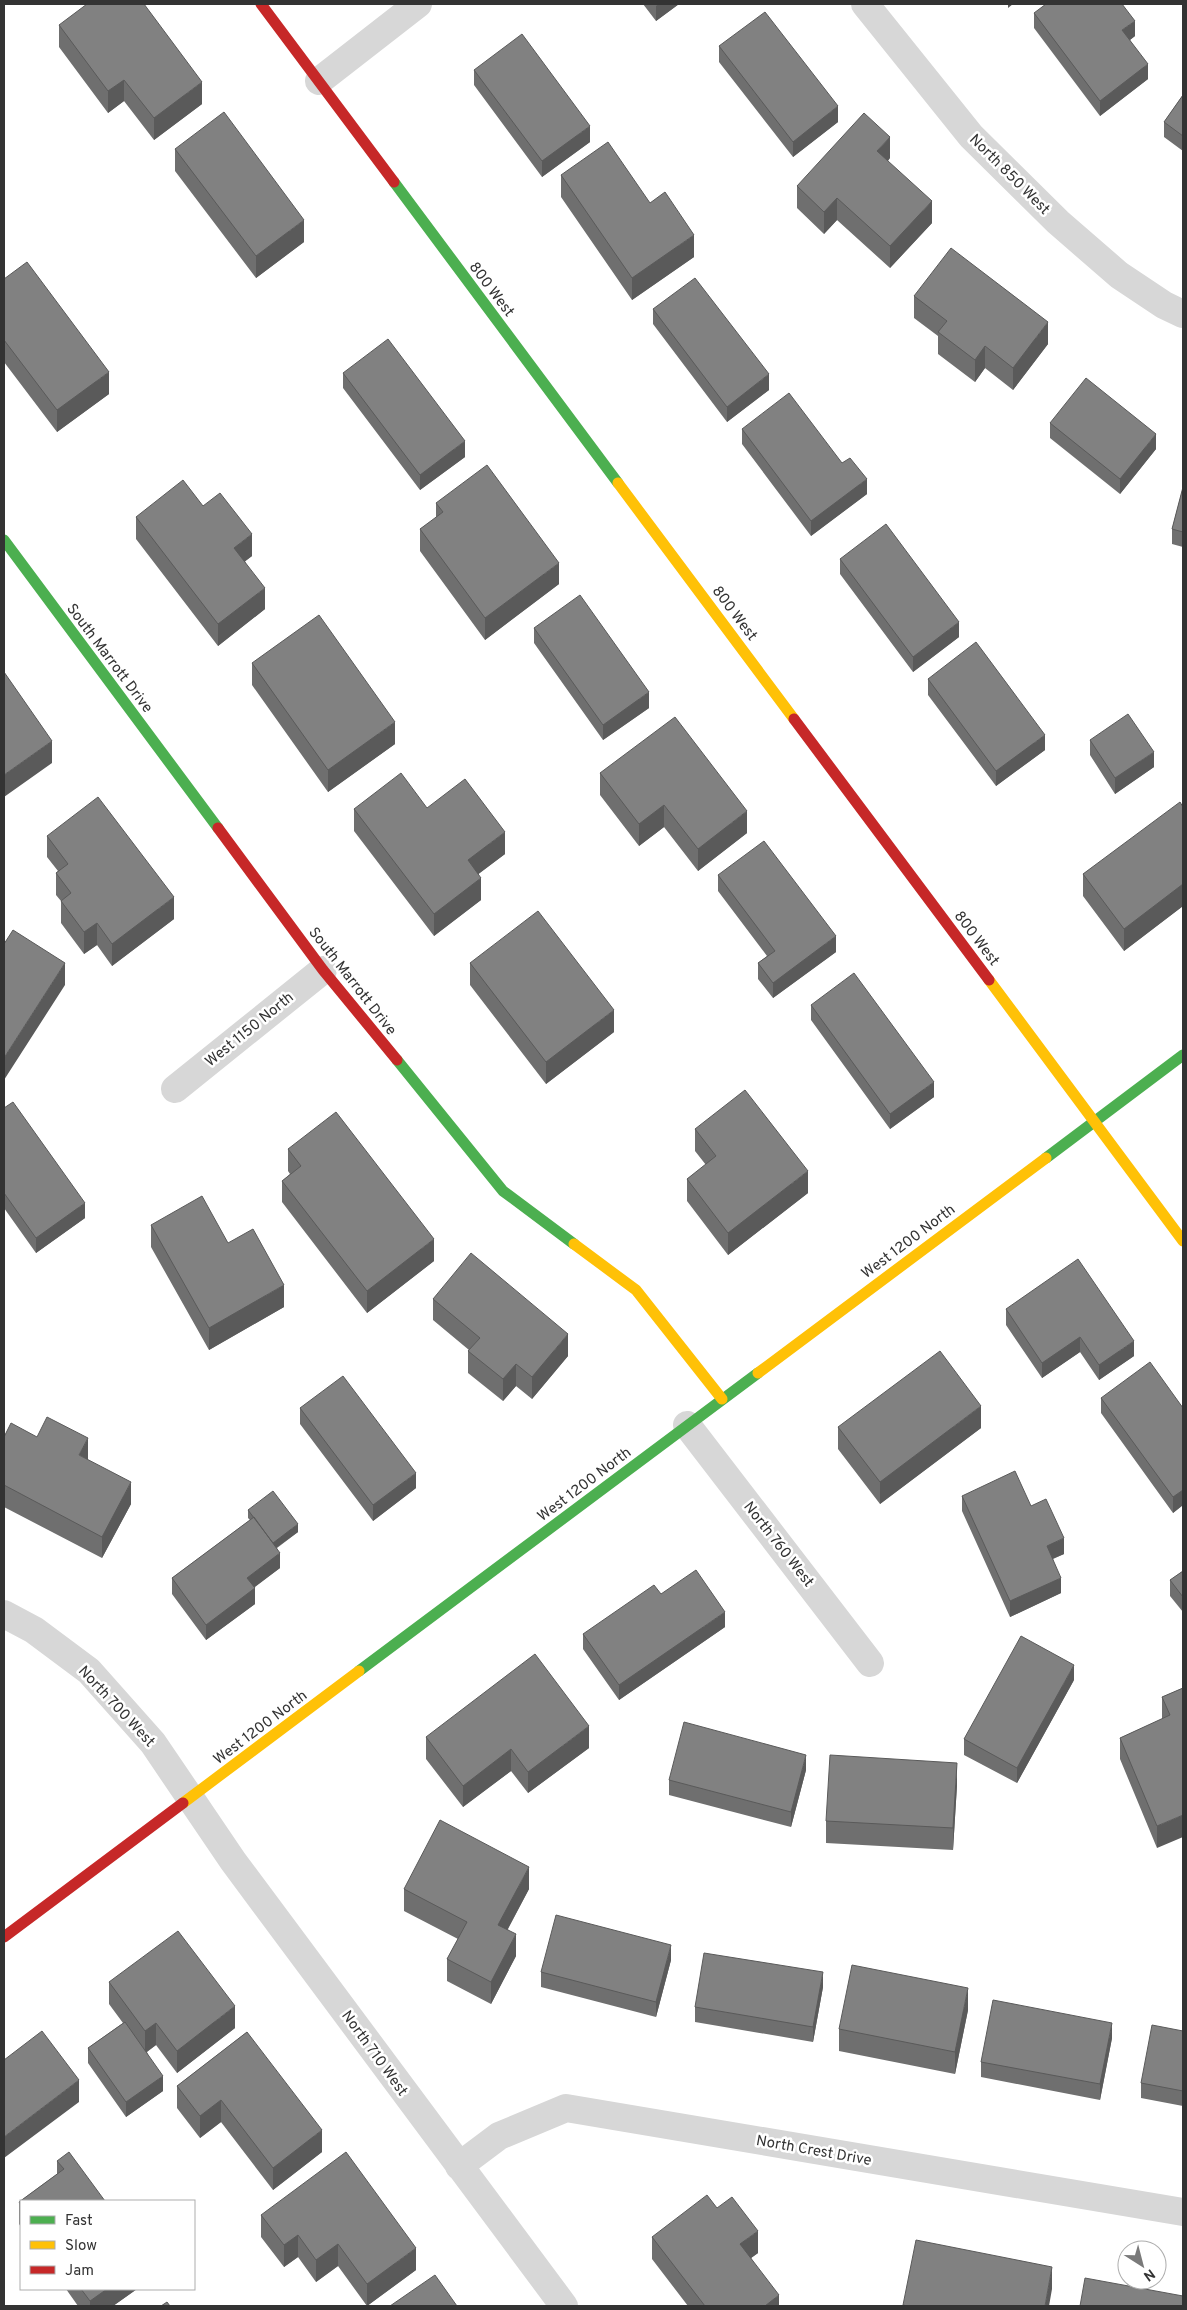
<svg xmlns="http://www.w3.org/2000/svg" width="1187" height="2310" viewBox="0 0 1187 2310" font-family="Overpass,sans-serif">
<style>
.lines{fill:none;stroke-linecap:round;stroke-linejoin:round}
.street{stroke:#d7d7d7;stroke-width:28}
.fast{stroke:#4caf50;stroke-width:11}
.slow{stroke:#ffc107;stroke-width:11}
.jam{stroke:#c62828;stroke-width:11}
.wall{fill:#6f6f6f}
.shaded-wall{fill:#5a5a5a}
.building{fill:#818181;stroke:#5a5a5a}
.labels{text-anchor:middle;stroke-width:5;stroke-linejoin:round;paint-order:stroke}
.street-label{font-size:15px;fill:#333;stroke:#fff}
</style>
<rect width="100%" height="100%" fill="#fff"/>
<g class="lines">
<path class="street" d="M865,4L971,136L1058,222L1119,275L1164,305L1183,314
M319,81L418,4
M175,1089L323,970
M687,1425L870,1663
M4,1614L34,1630L89,1671L153,1743L233,1861L564,2306
M459,2166L499,2136L566,2108L1183,2212"/>
<path class="fast" d="M394,182L618,483
M4,540L218,828
M397,1060L503,1191L574,1244
M1046,1158L1183,1055
M359,1671L758,1373"/>
<path class="slow" d="M618,483L794,719
M989,980L1183,1241
M574,1244L636,1290L722,1399
M758,1373L1046,1158
M183,1803L359,1671"/>
<path class="jam" d="M261,4L394,182
M794,719L989,980
M218,828L323,970L397,1060
M4,1937L183,1803"/>
</g>
<path class="wall" d="M643,4H679L656,21Z
M1034,13L1135,36L1130,40L1148,79L1100,116L1034,28Z
M59,25L202,104L154,140L124,101L108,113L59,47Z
M719,46L838,122L793,157L719,62Z
M474,70L590,142L542,177L474,85Z
M1183,95V151L1164,137V122Z
M175,149L304,242L256,278L175,171Z
M890,158L888,161L932,223L890,268L837,220L824,234L797,208V186Z
M561,175L694,257L632,300L561,197Z
M4,279L109,394L57,432L4,362Z
M914,296L1048,344L1013,390L985,368L975,382L938,354V336L914,318Z
M653,309L769,390L727,422L653,324Z
M343,373L465,457L420,490L343,388Z
M1050,423L1156,449L1120,494L1050,438Z
M742,429L842,463L867,494L811,536L742,444Z
M1183,487V547L1172,544V529Z
M436,503L559,584L485,640L420,551V529L436,518Z
M203,506L252,556L245,561L265,609L218,646L136,539V517Z
M840,559L959,637L913,672L840,574Z
M534,628L649,708L603,740L534,643Z
M252,663L395,744L328,792L252,685Z
M928,679L1045,750L996,786L928,695Z
M1090,740L1154,767L1115,794L1090,755Z
M600,773L747,833L698,871L664,827L639,846L600,795Z
M1183,807V906L1124,951L1083,896V874Z
M427,808L505,854L478,874L481,900L434,936L354,831V809Z
M47,836L174,919L112,966L97,945L84,954L61,923V901L56,895V873L58,871L47,857Z
M718,875L836,952L773,998L758,979V963L767,956L718,891Z
M470,963L614,1032L546,1084L470,985Z
M811,1005L934,1097L890,1129L811,1020Z
M4,1108L85,1218L36,1253L4,1208Z
M695,1129L808,1193L728,1255L687,1201V1179L706,1165L695,1151Z
M288,1149L434,1261L367,1313L282,1202V1181L290,1174L288,1171Z
M151,1225L284,1307L209,1350L151,1247Z
M433,1299L568,1356L532,1399L516,1386L503,1401L468,1373V1351L469,1350L433,1320Z
M1006,1309L1134,1356L1099,1380L1080,1352L1042,1378L1006,1325Z
M1101,1398L1183,1408V1505L1173,1513L1101,1413Z
M300,1408L416,1488L373,1521L300,1424Z
M838,1427L981,1428L880,1504L838,1449Z
M4,1437H37L88,1460L131,1504L102,1558L4,1507Z
M962,1496L1031,1506L1064,1554L1053,1559L1061,1593L1010,1617L962,1511Z
M248,1510L298,1532L277,1548L280,1568L254,1587L255,1604L206,1640L172,1594V1578L250,1520L248,1518Z
M1183,1571V1612L1170,1596V1580Z
M725,1627L619,1700L583,1649V1634Z
M1074,1680L1017,1783L964,1755V1739Z
M1183,1688L1157,1848L1120,1759V1738L1162,1719V1697Z
M426,1737L589,1748L528,1793L511,1771L463,1807L426,1759Z
M806,1770L791,1827L669,1795V1780Z
M957,1785L953,1850L826,1843V1821Z
M404,1889H529L508,1929L516,1956L491,2004L447,1981V1959L458,1939L404,1911Z
M671,1960L656,2017L541,1987V1972Z
M109,1982L235,2028L177,2073L156,2045L147,2052L163,2091L126,2117L88,2063V2048L123,2023L109,2004Z
M823,1987L813,2042L695,2022V2007Z
M968,2010L955,2074L839,2051V2029Z
M1183,2031V2106L1141,2098V2083Z
M247,2032L322,2152L273,2190L221,2122L200,2138L177,2108V2086Z
M1112,2038L1100,2100L981,2077V2062Z
M57,2161L105,2201H21V2227L19,2224V2202L57,2174Z
M717,2208L758,2253L751,2258L779,2306H688L652,2259V2237Z
M261,2215L416,2270L367,2306L338,2266L316,2282L298,2257L284,2267L261,2237Z
M66,2289H137L113,2306H78Z"/>
<path class="shaded-wall" d="M659,4H679L656,21V6Z
M1008,4H1013L1008,8Z
M1135,21V36L1122,46V30Z
M1148,64V79L1100,116V101Z
M124,80V101L108,113V91Z
M202,82V104L154,140V118Z
M838,106V122L793,157V142Z
M590,126V142L542,177V161Z
M890,137V158L877,173V151Z
M837,198V220L824,234V212Z
M932,201V223L890,268V246Z
M304,220V242L256,278V256Z
M694,235V257L632,300V278Z
M1048,322V344L1013,390V368Z
M985,346V368L975,382V360Z
M109,372V394L57,432V410Z
M769,374V390L727,422V407Z
M1156,434V449L1120,494V479Z
M465,441V457L420,490V475Z
M867,479V494L811,536V521Z
M252,534V556L234,570V548Z
M559,563V584L485,640V618Z
M265,588V609L218,646V624Z
M959,622V637L913,672V657Z
M649,692V708L603,740V725Z
M395,722V744L328,792V770Z
M1045,735V750L996,786V771Z
M52,741V763L4,797V775Z
M1154,752V767L1115,794V778Z
M664,805V827L639,846V824Z
M747,811V833L698,871V849Z
M505,832V854L468,882V860Z
M481,878V900L434,936V914Z
M1183,884V906L1124,951V929Z
M174,897V919L112,966V944Z
M97,923V945L84,954V932Z
M836,936V952L773,998V983Z
M65,963V985L4,1080V1058Z
M614,1010V1032L546,1084V1062Z
M934,1082V1097L890,1129V1114Z
M808,1171V1193L728,1255V1233Z
M85,1203V1218L36,1253V1238Z
M434,1239V1261L367,1313V1291Z
M284,1285V1307L209,1350V1328Z
M568,1334V1356L532,1399V1377Z
M1080,1337V1352L1042,1378V1363Z
M1134,1341V1356L1099,1380V1365Z
M516,1364V1386L503,1401V1379Z
M981,1406V1428L880,1504V1482Z
M88,1438V1460L79,1455Z
M416,1473V1488L373,1521V1505Z
M131,1482V1504L102,1558V1537Z
M1183,1490V1505L1173,1513V1497Z
M298,1524V1532L273,1550V1543Z
M1064,1538V1554L1047,1561V1546Z
M280,1553V1568L247,1593V1578Z
M1061,1578V1593L1010,1617V1601Z
M255,1588V1604L206,1640V1625Z
M725,1612V1627L619,1700V1685Z
M1074,1665V1680L1017,1783V1768Z
M589,1726V1748L528,1793V1772Z
M511,1749V1771L463,1807V1786Z
M806,1755V1770L791,1827V1812Z
M957,1763V1785L953,1850V1828Z
M1183,1815V1837L1157,1848V1826Z
M529,1867V1889L498,1947V1925Z
M516,1934V1956L491,2004V1982Z
M671,1945V1960L656,2017V2002Z
M823,1972V1987L813,2042V2027Z
M968,1988V2010L955,2074V2052Z
M235,2006V2028L177,2073V2051Z
M156,2023V2045L145,2053V2031Z
M1112,2023V2038L1100,2100V2084Z
M163,2076V2091L126,2117V2102Z
M79,2080V2102L4,2158V2137Z
M221,2100V2122L200,2138V2116Z
M322,2130V2152L273,2190V2168Z
M758,2231V2253L740,2266V2244Z
M298,2235V2257L284,2267V2245Z
M338,2244V2266L316,2282V2260Z
M416,2248V2270L367,2306V2284Z
M1052,2267V2289L1049,2306H1045Z
M107,2289H137L113,2306H90V2301Z
M779,2295V2306H765Z"/>
<path class="building" d="M87,4H144L202,82L154,118L124,80L108,91L59,25Z
M1046,4H1122L1135,21L1122,30L1148,64L1100,101L1034,13Z
M765,12L838,106L793,142L719,46Z
M522,34L590,126L542,161L474,70Z
M1183,95V136L1164,122Z
M224,112L304,220L256,256L175,149Z
M864,113L890,137L877,151L932,201L890,246L837,198L824,212L797,186Z
M608,142L650,203L665,192L694,235L632,278L561,175Z
M951,248L1048,322L1013,368L985,346L975,360L938,332L947,321L914,296Z
M27,262L109,372L57,410L4,340V279Z
M695,278L769,374L727,407L653,309Z
M388,339L465,441L420,475L343,373Z
M1086,378L1156,434L1120,479L1050,423Z
M789,393L842,463L850,458L867,479L811,521L742,429Z
M487,465L559,563L485,618L420,529L443,512L436,503Z
M183,480L203,506L220,493L252,534L234,548L265,588L218,624L136,517Z
M1183,487V532L1172,529Z
M886,524L959,622L913,657L840,559Z
M580,595L649,692L603,725L534,628Z
M319,615L395,722L328,770L252,663Z
M976,642L1045,735L996,771L928,679Z
M4,672L52,741L4,775Z
M1128,714L1154,752L1115,778L1090,740Z
M675,717L747,811L698,849L664,805L639,824L600,773Z
M401,773L427,808L465,779L505,832L468,860L481,878L434,914L354,809Z
M98,797L174,897L112,944L97,923L84,932L61,901L71,893L56,873L68,864L47,836Z
M1180,802L1183,807V884L1124,929L1083,874Z
M764,841L836,936L773,983L758,963L775,951L718,875Z
M538,911L614,1010L546,1062L470,963Z
M13,930L65,963L4,1058V944Z
M854,973L934,1082L890,1114L811,1005Z
M745,1090L808,1171L728,1233L687,1179L716,1156L695,1129Z
M13,1102L85,1203L36,1238L4,1193V1108Z
M336,1112L434,1239L367,1291L282,1181L301,1166L288,1149Z
M202,1196L228,1243L253,1229L284,1285L209,1328L151,1225Z
M471,1253L568,1334L532,1377L516,1364L503,1379L468,1351L480,1338L433,1299Z
M1078,1259L1134,1341L1099,1365L1080,1337L1042,1363L1006,1309Z
M940,1351L981,1406L880,1482L838,1427Z
M1150,1362L1183,1408V1490L1173,1497L1101,1398Z
M343,1376L416,1473L373,1505L300,1408Z
M47,1417L88,1438L79,1455L131,1482L102,1537L4,1485V1437L11,1423L37,1437Z
M1015,1471L1031,1506L1046,1499L1064,1538L1047,1546L1061,1578L1010,1601L962,1496Z
M273,1491L298,1524L273,1543L248,1510Z
M254,1517L280,1553L247,1578L255,1588L206,1625L172,1578Z
M696,1570L725,1612L619,1685L583,1634L654,1585L661,1594Z
M1183,1571V1597L1170,1580Z
M1021,1636L1074,1665L1017,1768L964,1739Z
M535,1654L589,1726L528,1772L511,1749L463,1786L426,1737Z
M1183,1688V1815L1157,1826L1120,1738L1170,1715L1162,1697Z
M684,1722L806,1755L791,1812L669,1780Z
M830,1755L957,1763L953,1828L826,1821Z
M440,1820L529,1867L498,1925L516,1934L491,1982L447,1959L467,1922L404,1889Z
M556,1915L671,1945L656,2002L541,1972Z
M178,1931L235,2006L177,2051L156,2023L145,2031L109,1982Z
M704,1953L823,1972L813,2027L695,2007Z
M852,1965L968,1988L955,2052L839,2029Z
M993,2000L1112,2023L1100,2084L981,2062Z
M125,2022L163,2076L126,2102L88,2048Z
M1152,2025L1183,2031V2091L1141,2083Z
M42,2031L79,2080L4,2137V2060Z
M247,2032L322,2130L273,2168L221,2100L200,2116L177,2086Z
M69,2152L105,2201H21V2205L19,2202L64,2169L57,2161Z
M346,2152L416,2248L367,2284L338,2244L316,2260L298,2235L284,2245L261,2215Z
M707,2195L717,2208L732,2197L758,2231L740,2244L779,2295L765,2306H705L652,2237Z
M916,2240L1052,2267L1045,2306H908L903,2305Z
M435,2275L457,2306H390Z
M1085,2278L1183,2296V2306H1080Z
M81,2289H107L90,2301Z
M167,2302L170,2306H161Z"/>
<g class="labels">
<g class="street-label">
<text transform="translate(1010 174) rotate(45)" y="5">North 850 West</text>
<text transform="translate(492 289) rotate(53)" y="5">800 West</text>
<text transform="translate(735 613) rotate(53)" y="5">800 West</text>
<text transform="translate(110 658) rotate(53)" y="5">South Marrott Drive</text>
<text transform="translate(977 938) rotate(53)" y="5">800 West</text>
<text transform="translate(353 981) rotate(52)" y="5">South Marrott Drive</text>
<text transform="translate(249 1029) rotate(-39)" y="5">West 1150 North</text>
<text transform="translate(908 1241) rotate(-37)" y="5">West 1200 North</text>
<text transform="translate(584 1484) rotate(-37)" y="5">West 1200 North</text>
<text transform="translate(779 1544) rotate(52)" y="5">North 760 West</text>
<text transform="translate(117 1706) rotate(47)" y="5">North 700 West</text>
<text transform="translate(260 1727) rotate(-37)" y="5">West 1200 North</text>
<text transform="translate(375 2053) rotate(54)" y="5">North 710 West</text>
<text transform="translate(814 2150) rotate(10)" y="5">North Crest Drive</text>
</g>
</g>
<rect width="1187" height="2310" fill="none" stroke="#333333" stroke-width="10"/>
<rect x="20" y="2200" width="175" height="90" fill="#ffffff" stroke="#adadad"/>
<rect x="30" y="2216" width="25" height="8" fill="#4caf50" stroke="#adadad"/>
<text x="65" y="2225" font-size="15" fill="#333333">Fast</text>
<rect x="30" y="2241" width="25" height="8" fill="#ffc107" stroke="#adadad"/>
<text x="65" y="2250" font-size="15" fill="#333333">Slow</text>
<rect x="30" y="2266" width="25" height="8" fill="#c62828" stroke="#adadad"/>
<text x="65" y="2275" font-size="15" fill="#333333">Jam</text>
<g transform="translate(1142 2265) rotate(144)"><circle r="24" fill="#ffffff" stroke="#adadad"/>
<path d="M0-4L9 19L0 12L-9 19Z" fill="#7a7a7a"/>
<text y="-8" font-size="14" font-weight="bold" text-anchor="middle" fill="#333333">N</text>
</g>
</svg>
